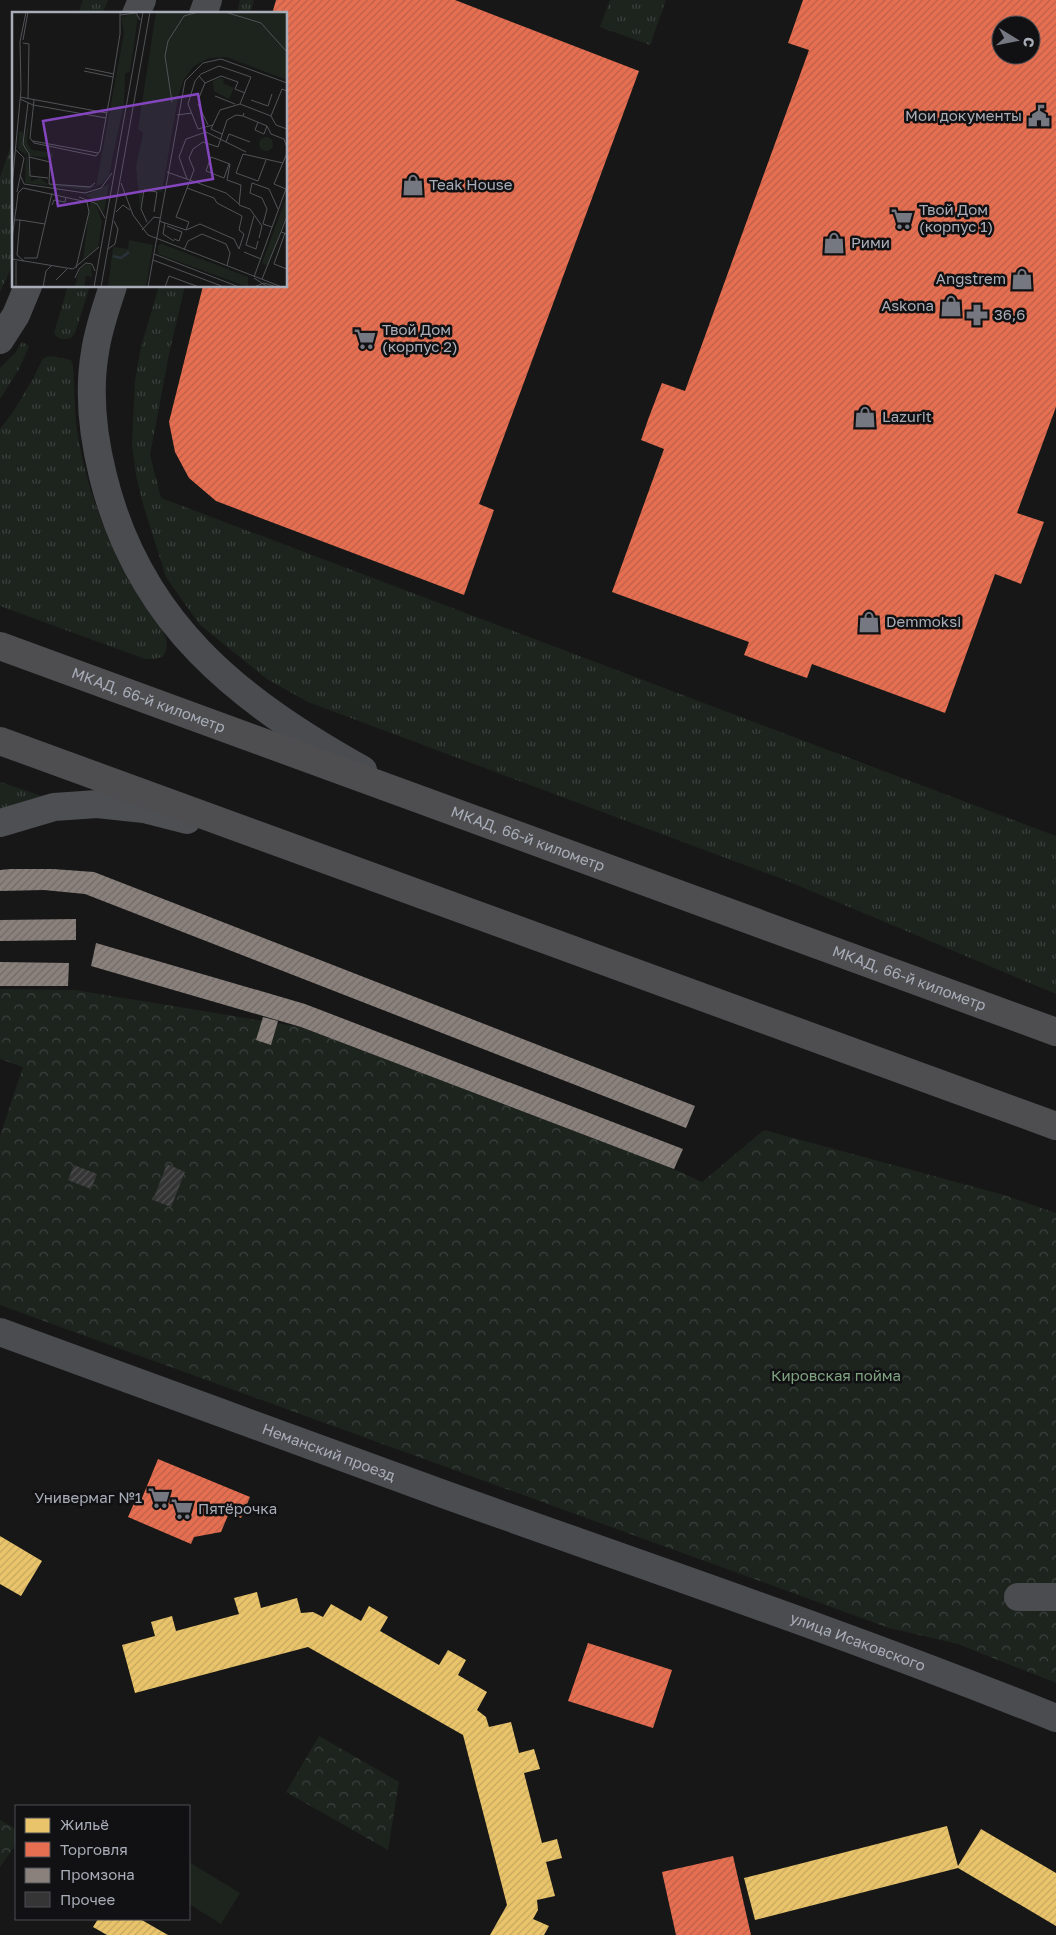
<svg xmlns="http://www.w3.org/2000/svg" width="1056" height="1935" viewBox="0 0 1056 1935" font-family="'Golos Text',sans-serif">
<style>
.grass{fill:url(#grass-tufts)}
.park{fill:url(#park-crowns)}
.pitch{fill:#1d241e}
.homes{fill:url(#homes-hatch)}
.shops{fill:url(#shops-hatch);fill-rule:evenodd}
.industry{fill:url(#industry-hatch)}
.building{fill:url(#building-hatch)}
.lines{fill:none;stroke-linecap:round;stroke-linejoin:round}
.minor{stroke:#4b4c50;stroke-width:28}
.major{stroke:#4d4f52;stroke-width:28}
.highway{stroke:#4e4e51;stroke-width:28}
.labels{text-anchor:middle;stroke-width:5;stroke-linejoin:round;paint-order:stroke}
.poi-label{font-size:15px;fill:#a8adb8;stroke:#111113;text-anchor:start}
.street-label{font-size:15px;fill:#a8adb8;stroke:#111113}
.park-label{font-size:15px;fill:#7fa381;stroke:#111113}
.inset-river{fill:none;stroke:#2a3239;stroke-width:2.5}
.inset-road{fill:none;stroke:#515357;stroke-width:1}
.view{fill:#8446be;fill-opacity:0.15;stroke:#8446be;stroke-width:2.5}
.inset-edge{fill:none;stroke:#a8adb8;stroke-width:2.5}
</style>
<defs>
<pattern id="grass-tufts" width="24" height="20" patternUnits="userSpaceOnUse" patternTransform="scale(1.25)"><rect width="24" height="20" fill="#1d241e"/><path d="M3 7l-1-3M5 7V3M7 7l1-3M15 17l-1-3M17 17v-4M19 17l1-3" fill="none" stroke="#3b413d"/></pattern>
<pattern id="park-crowns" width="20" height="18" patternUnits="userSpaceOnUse" patternTransform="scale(1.25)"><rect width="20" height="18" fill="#1d241e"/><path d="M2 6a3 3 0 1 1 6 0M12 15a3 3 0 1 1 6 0" fill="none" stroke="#3b413d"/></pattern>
<pattern id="homes-hatch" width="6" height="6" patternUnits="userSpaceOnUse" patternTransform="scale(1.25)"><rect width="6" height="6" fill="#e9c46a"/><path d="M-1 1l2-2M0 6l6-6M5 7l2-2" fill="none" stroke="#c4a760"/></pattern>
<pattern id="shops-hatch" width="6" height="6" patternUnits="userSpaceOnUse" patternTransform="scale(1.25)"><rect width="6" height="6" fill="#e76f51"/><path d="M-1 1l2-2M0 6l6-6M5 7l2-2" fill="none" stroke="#ba604a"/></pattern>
<pattern id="industry-hatch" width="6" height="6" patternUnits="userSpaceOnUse" patternTransform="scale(1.25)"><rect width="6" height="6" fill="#8a817c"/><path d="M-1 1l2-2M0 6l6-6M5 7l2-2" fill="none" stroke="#706a67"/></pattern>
<pattern id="building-hatch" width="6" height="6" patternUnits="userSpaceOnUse" patternTransform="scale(1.25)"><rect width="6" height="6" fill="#353536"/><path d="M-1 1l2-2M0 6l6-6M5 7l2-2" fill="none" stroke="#4f5051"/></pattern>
</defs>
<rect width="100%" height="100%" fill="#171717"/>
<path class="grass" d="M83,0H108L102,14H78Z
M240,0H254L250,14H237Z
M610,0H666L650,45L600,27Z
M14,137V262L0,292V177Z
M68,286H90L75,333L71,338C63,340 59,340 54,333Z
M159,286H185L169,354L150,455L161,498L1056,836V994L785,880L308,702L267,679L200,625L166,577L143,504L136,475L132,445L135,381L141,347Z
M22,342L29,346L19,369L0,399V368L16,352Z
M51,356L71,360L73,365C75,386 74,408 77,430C84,480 107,544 133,588C139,600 164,629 166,639C168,646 166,651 163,657L153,659H145L0,606V429L13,412L34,377L42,360L46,357Z
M0,782L42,796L0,809Z"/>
<path class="park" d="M0,989L75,990L301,1027L674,1169L702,1182L764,1130L1004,1195L1056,1213V1683L958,1644L889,1628L0,1305V1136L23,1067L0,1059Z
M319,1736L399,1782L388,1850L286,1792Z
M0,1820L16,1829V1844L0,1867Z"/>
<path class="pitch" d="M189,1862L240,1893L221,1924L189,1904Z"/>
<path class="homes" d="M0,1536L42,1561L21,1596L0,1584Z
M257,1592L261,1608L297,1598L301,1613L313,1612L323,1617L331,1604L361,1621L369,1606L388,1617L380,1631L439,1665L448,1650L466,1660L458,1675L487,1692L477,1710L486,1717L489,1727L511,1722L519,1753L534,1749L540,1769L524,1773L542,1843L557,1839L562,1858L546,1862L555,1896L537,1900L538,1910L533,1919L549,1926L544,1935H490L507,1905L463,1735L308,1647L135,1693L122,1645L155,1636L151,1622L172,1616L176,1631L239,1614L234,1598Z
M947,1826L958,1866L981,1829L1056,1873V1926L958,1868L755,1920L744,1878Z
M98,1919H140L168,1935H107L93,1927Z"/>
<path class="shops" d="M276,0H455L639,71L479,504L494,510L464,595L216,501L189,478L175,452L169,422L203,286H286V14H272Z
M803,0H1056V407L1017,513L1044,522L1021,584L995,574L945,713L812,664L807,678L776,667L744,655L749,642L612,592L664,449L641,440L649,417L662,383L685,391L809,50L788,43ZM1001,25H1031V55H1001Z
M158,1459L250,1497L241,1518L229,1513L221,1532L194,1537L191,1544L128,1517L135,1501L140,1503Z
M588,1643L672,1670L653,1728L568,1701Z
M733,1856L751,1935H676L662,1872Z"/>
<path class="industry" d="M11,869H53L94,872L695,1106L686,1128L85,894L44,890L0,891V870Z
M76,919V940L0,941V920Z
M96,943L305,1004L683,1149L674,1169L301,1027L91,966Z
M0,962L69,963L68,986H0Z
M263,1017L278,1021L271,1045L256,1040Z"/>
<path class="building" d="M167,1164L185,1172L171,1207L153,1200Z
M74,1165L97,1174L91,1189L68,1180Z"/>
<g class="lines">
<g class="minor">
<path d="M136,14L142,0"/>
<path d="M203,14L208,0"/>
<path d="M113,286C106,308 98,330 95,352C88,393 93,436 103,476C139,623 238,700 363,770"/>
<path d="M0,340L16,315L28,286"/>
<path id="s1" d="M0,1332C149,1385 297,1442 446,1495C650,1568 855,1637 1056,1718"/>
<path d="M1018,1597H1056"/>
</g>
<path class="major" d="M0,823L54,807L97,804L144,809L187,820"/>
<g class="highway">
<path id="s2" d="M0,646L1056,1032"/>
<path d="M0,741L1056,1126"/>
</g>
</g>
<defs>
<g id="civic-bare" transform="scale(1.725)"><path d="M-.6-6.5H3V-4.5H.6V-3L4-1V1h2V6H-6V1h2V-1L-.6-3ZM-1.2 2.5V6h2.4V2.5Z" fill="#757880" stroke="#111113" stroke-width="2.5" paint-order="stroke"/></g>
<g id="shop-bare" transform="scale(1.725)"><path d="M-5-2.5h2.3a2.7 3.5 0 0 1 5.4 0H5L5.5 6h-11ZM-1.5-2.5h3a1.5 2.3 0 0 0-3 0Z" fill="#757880" stroke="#111113" stroke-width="2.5" paint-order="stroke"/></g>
<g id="supermarket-bare" transform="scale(1.725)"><path d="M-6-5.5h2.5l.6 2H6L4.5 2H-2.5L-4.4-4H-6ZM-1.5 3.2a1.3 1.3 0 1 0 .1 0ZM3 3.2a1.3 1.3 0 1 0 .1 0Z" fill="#757880" stroke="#111113" stroke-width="2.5" paint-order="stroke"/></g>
<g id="pharmacy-bare" transform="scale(1.725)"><path d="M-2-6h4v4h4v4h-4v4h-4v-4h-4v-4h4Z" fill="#757880" stroke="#111113" stroke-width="2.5" paint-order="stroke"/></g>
</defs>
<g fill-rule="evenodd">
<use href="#civic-bare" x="1039" y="116"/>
<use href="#shop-bare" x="413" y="185"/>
<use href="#supermarket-bare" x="902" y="219"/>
<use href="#shop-bare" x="834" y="243"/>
<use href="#shop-bare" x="1022" y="279"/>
<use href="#shop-bare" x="951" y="306"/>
<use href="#pharmacy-bare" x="977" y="315"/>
<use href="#supermarket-bare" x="365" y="339"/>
<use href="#shop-bare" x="865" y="417"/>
<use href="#shop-bare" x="869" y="622"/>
<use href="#supermarket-bare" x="159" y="1498"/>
<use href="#supermarket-bare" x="182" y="1509"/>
</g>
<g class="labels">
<g class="poi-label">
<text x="1022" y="121" text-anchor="end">Мои документы</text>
<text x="429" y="190">Teak House</text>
<text x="919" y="215">Твой Дом<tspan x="919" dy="17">(корпус 1)</tspan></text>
<text x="851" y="248">Рими</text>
<text x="1006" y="284" text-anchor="end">Angstrem</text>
<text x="934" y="311" text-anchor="end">Askona</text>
<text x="994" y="320">36,6</text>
<text x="382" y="335">Твой Дом<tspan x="382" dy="17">(корпус 2)</tspan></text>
<text x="882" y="422">Lazurit</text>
<text x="886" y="627">Demmoksi</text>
<text x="142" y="1503" text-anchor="end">Универмаг №1</text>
<text x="198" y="1514">Пятёрочка</text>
</g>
<g class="street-label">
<text dy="5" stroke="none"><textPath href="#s2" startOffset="158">МКАД, 66-й километр</textPath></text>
<text dy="5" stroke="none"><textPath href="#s2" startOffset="562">МКАД, 66-й километр</textPath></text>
<text dy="5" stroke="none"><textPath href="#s2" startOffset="968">МКАД, 66-й километр</textPath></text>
<text dy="5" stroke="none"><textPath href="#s1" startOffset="350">Неманский проезд</textPath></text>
<text dy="5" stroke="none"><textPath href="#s1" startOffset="912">улица Исаковского</textPath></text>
</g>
<g class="park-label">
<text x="836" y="1381">Кировская пойма</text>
</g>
</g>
<g transform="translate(12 12)">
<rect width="275" height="275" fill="#171717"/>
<path d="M123,1L126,5L118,59L113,62L112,91L97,163L90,172L75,178L13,171L14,143L6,137L7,119L11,120L19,169L28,166L37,173L84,174L112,21L109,5ZM17,108L15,131L20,138L41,141L40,146L18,144L12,130ZM97,172L92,200L74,183ZM275,183V200L256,254L250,251ZM78,191L84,192L90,210L86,235L71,248ZM150,232L236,265V275L146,242V233ZM74,252L79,253L80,265L74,264L72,275H63L67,259Z" fill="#1d241e"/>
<path d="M208,66L212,67L211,71L222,76L217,87L202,79L201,69Z" fill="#1d241e"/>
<path d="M144,0H275V68L214,45L197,46L182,54L171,69L166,85L150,180L131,177L128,196L124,155L131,121L126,117ZM117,228L141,233L134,275H96L101,235L116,237Z" fill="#1d241e"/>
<path d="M247 132a7 7 0 1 1 14 0a7 7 0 1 1-14 0Z" fill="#1d241e"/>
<path class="inset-river" d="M101,244L109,246L117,240"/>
<path class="inset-road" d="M213,0L249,11L275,40M108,3L124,1L128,8M11,28L16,0M11,31L17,32L16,87M73,56L102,62M72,59L101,65M187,64L193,71L209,64L226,70L223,77L233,81M203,84L223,92M8,85L95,101M8,87L21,93L94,106M22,88L18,126L22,131L84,144L88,139L99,78L108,22V0M186,88L193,71M239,88L256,94L260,82M160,90L153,44L156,29L172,4L186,0M16,91L11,132L17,142L18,164L36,166M186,92L196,113M165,103L180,101M231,104L255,114L259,122L272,127L275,136M259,104L264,113L275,117M246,110L243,118L252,122L255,114M201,113L186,117L176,92L183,69L189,62L207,54L239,65L228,92M210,122L199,117L208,98L228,92L259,104L270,77L275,79M21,129L86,141M214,130L234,140M3,137L12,146L5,180M17,145L38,150L37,172L78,175L83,171M254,148L246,169L224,161L231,142L271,151M217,152L212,166L194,159L199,145L218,152L215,168L229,173L227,193L238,197L250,214L247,226M155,160L214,181L227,192M8,163L12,172L73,181L89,176L100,161M175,167L167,145L174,127L194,120L214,130L217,122L238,130M109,171L121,203L136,223L270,275M0,174L9,78L8,30L14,0M175,176L202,186L205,191L230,204L227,218L232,222L227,237M274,177L262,172L275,141M67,185L85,192L93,206M40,193L42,188L53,190L54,185M4,198L6,181L11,176L75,190L77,200L64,256M104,200L111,193L118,198M242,204L234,233L244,237L246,229M3,208H8L5,243L12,249M8,208L33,212M147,209L174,218L188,212L222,227L227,237M135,210L129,197L132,178L145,180L142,200M153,211L151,222L162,229M155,214L170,220L167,229L162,227M260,215L251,212L255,197L250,186L238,181L240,171L257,177L266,197M130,218L142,205L148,206M174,218L177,210L164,205L182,158L177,146L181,137L191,130L206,135L215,108L224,103L231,104L232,101M269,220L275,204M273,221L262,252L275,257M0,227L4,197M96,237L103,232L106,217L102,209M172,238L176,229L190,222L214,232L218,241L215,254M232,240L249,247M142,242L227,275M12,246H25L40,181M0,247L61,257L87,235M141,248L212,275M242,265L275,174M63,266L67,257L74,251L80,252L83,259M242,266L256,275M250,267L269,220L275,222M44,268L55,257M4,275V249M31,275L34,259L39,254M82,275L131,0M89,275L138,0M136,275L173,69L191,51L209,47L275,71M153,275L157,264L187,275M242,275L252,271L265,275"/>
<path class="view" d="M186,82L201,167L46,194L31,109Z"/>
<rect width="275" height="275" class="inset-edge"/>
</g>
<rect x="15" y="1805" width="175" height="115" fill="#111113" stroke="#4d4f55"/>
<rect x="25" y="1818" width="25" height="15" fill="#e9c46a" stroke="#4d4f55"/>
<text x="60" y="1830" font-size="15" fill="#a8adb8">Жильё</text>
<rect x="25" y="1842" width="25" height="15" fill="#e76f51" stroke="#4d4f55"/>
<text x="60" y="1855" font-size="15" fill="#a8adb8">Торговля</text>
<rect x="25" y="1868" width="25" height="15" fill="#8a817c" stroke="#4d4f55"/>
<text x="60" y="1880" font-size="15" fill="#a8adb8">Промзона</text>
<rect x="25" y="1892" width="25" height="15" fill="#353536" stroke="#4d4f55"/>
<text x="60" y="1905" font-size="15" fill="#a8adb8">Прочее</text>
<g transform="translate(1016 40) rotate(100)"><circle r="24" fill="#111113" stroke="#4d4f55"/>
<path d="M0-4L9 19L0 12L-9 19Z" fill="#757880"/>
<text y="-8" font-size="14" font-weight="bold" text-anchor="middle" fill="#a8adb8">С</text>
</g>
</svg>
